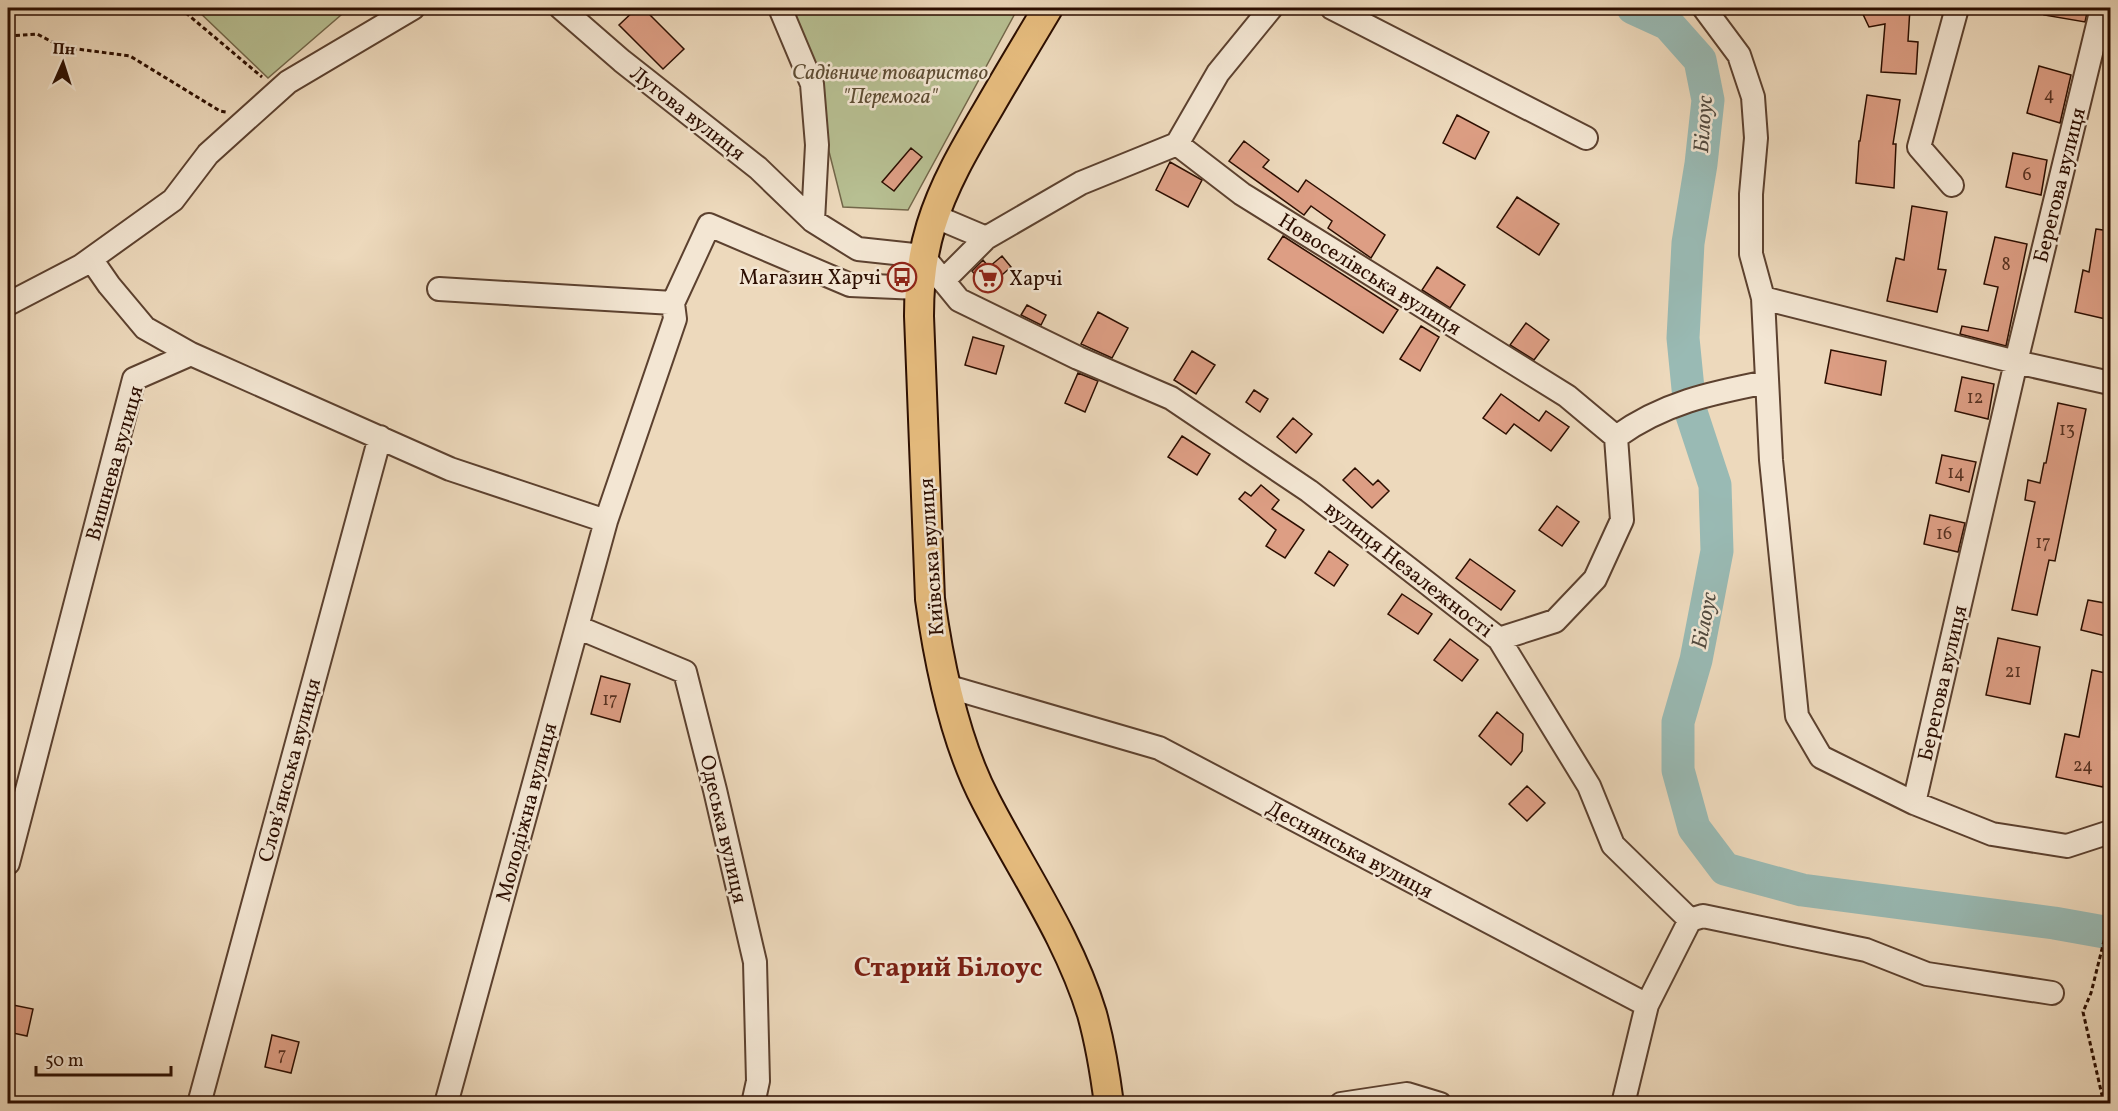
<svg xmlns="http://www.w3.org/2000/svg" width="2118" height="1111" viewBox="0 0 2118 1111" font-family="Vollkorn,serif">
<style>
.green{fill:#b7bf92;stroke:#726649;stroke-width:1.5}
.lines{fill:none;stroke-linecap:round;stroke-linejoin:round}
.river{stroke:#99bab4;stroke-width:33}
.building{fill:#dd9e84;stroke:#2c0e00;stroke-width:1.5}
.minor-casing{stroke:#5c412f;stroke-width:26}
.major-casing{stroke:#2c0e00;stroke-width:32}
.path{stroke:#2c0e00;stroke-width:3;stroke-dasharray:4.5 3;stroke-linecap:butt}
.minor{stroke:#f3e6d3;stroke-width:22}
.major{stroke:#e6bc7e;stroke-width:28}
.labels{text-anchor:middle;stroke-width:5;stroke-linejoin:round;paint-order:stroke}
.number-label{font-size:18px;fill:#583221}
.park-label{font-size:21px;font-style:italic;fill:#5d4c33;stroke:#f3e6d3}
.street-label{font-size:21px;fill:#2c0e00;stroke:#f3e6d3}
.poi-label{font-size:21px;fill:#2c0e00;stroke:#f3e6d3;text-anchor:end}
.water-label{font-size:22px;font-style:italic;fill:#524a3f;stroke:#f3e6d3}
.district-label{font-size:27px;font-weight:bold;fill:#7a1f14;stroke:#f3e6d3}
</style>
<rect width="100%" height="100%" fill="#edd9bc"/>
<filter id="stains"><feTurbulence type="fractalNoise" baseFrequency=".00333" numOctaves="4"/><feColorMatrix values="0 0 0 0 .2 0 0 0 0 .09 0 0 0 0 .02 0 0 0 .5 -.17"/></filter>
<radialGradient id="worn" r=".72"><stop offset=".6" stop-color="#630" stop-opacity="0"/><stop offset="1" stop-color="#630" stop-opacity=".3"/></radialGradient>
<path class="green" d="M195,8H347L348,9L268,78Z
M786,8H1018L908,210L843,207L812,84Z"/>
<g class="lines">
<path class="river" d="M1633,8L1668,24L1700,60L1708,100L1701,164L1688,243L1683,338L1690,409L1715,485L1717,551L1696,660L1678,722V770L1694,828L1725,869L1802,890L2054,923L2110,933"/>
</g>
<path class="building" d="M637,8H643L684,49L663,69L619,25Z
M1860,8H1910L1908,41L1918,42L1916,74L1881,72L1885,24L1869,27Z
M2045,8H2088L2085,22L2044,15Z
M2039,66L2071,75L2060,123L2027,113Z
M1867,95L1900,100L1893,144H1896L1894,188L1856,183L1859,141H1860Z
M1457,115L1489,132L1475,159L1443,143Z
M1244,141L1269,160L1263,167L1298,192L1306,180L1385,235L1371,258L1328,228L1332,221L1311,206L1304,215L1229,161Z
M911,148L922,157L894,191L882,182Z
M2013,153L2047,160L2041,195L2006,187Z
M1170,162L1202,180L1188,207L1156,190Z
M1517,197L1559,224L1539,255L1497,227Z
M1912,206L1947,212L1938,269L1946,270L1937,312L1887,301L1896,258L1904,260Z
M2096,229L2110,231V320L2075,312L2083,270L2089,272Z
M1283,236L1398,310L1383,333L1268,259Z
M1995,237L2027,244L2006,346L1960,334L1962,326L1988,331L1998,287L1984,284Z
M1002,256L1011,267L987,288L972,271L983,260L989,267Z
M1437,267L1465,285L1450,308L1422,290Z
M1027,305L1046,315L1041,325L1021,315Z
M1098,312L1128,328L1112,358L1081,344Z
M1526,323L1549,340L1534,360L1510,345Z
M1421,326L1439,337L1420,371L1400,359Z
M973,337L1004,346L996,374L965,365Z
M1831,350L1886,361L1881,395L1825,383Z
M1192,351L1215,365L1196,394L1174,380Z
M1078,373L1098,381L1085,412L1065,403Z
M1962,377L1994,384L1988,419L1955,411Z
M1254,390L1268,399L1260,412L1246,402Z
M1501,394L1539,421L1546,411L1569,427L1551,451L1514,424L1506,434L1483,418Z
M2058,403L2086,409L2055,561L2049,560L2037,615L2012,610L2035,502L2025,500L2028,480L2040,483L2044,463H2046Z
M1293,418L1312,434L1296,453L1277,437Z
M1182,436L1210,454L1197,475L1168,457Z
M1942,455L1976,462L1969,492L1936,483Z
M1355,468L1373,485L1378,480L1389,491L1372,508L1343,480Z
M1261,485L1279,500L1272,509L1304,530L1285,558L1266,546L1276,530L1239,499L1245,492L1251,496Z
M1557,506L1579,522L1562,546L1539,530Z
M1930,515L1965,523L1958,552L1924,544Z
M1329,551L1348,565L1334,586L1315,573Z
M1470,559L1515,591L1501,610L1456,578Z
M1402,594L1432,614L1418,634L1388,614Z
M2088,600L2110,604V637L2081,630Z
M1998,638L2040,647L2030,704L1986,695Z
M1450,639L1478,660L1462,681L1434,660Z
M2092,670L2110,674V753L2103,787L2056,777L2065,734L2079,737Z
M601,676L630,684L620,722L591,714Z
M1497,712L1523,734L1522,751L1511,765L1479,736Z
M1527,786L1545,803L1527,821L1509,804Z
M8,1004L33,1009L27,1036L8,1032Z
M272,1035L299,1042L291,1073L265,1067Z"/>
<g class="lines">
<g class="minor-casing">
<path id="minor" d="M561,8L622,61L758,168L813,221
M780,8L812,84L817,145L813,221L858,249L923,256L959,300L1078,358L1171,398L1309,491L1499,639L1589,786L1613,845L1690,920L1647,1005
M1332,8L1586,138
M1704,8L1739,55L1753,97L1756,138L1751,194V254L1763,298L1771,460L1797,716L1821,757L1914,803
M2102,8L2016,362L1914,803L1992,834L2067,846L2110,832
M1177,144L1242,194L1567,396L1616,437L1622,520L1595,579L1555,621L1499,639
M1952,185L1919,147L1957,8
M934,216L986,238L1081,183L1177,144L1218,73L1271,8
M91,259L109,285L145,328L191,354L450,469L606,521
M943,281L986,238
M439,289L673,303L675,319L606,521L446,1104
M1763,298L2016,362L2110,383
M673,303L709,225L850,285L919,288
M8,304L81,266L173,200L208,154L288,82L413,8
M1616,437C1663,403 1711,393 1767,382
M577,627L685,672L715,790L755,962L758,1081L753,1104
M946,686L1159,748L1647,1005L1623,1104
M8,863L134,379L191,354
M1690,920L1703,916L1866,950L1927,974L2052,993
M199,1104L380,437
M1341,1104L1407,1094L1440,1104"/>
</g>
<g class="major-casing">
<path id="major" d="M1048,8C1029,40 1009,73 990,106C967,145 944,183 931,226C922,255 919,286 919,316L930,599C939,664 956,744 986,801C1022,871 1069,938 1092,1014C1100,1043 1105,1073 1109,1104"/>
</g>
<path class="path" d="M180,8L262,77
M8,36L37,34L62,47L130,56L220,111L226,112
M2104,1104L2083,1012L2091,993L2110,917"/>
<use href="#minor" class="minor"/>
<use href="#major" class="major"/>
</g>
<defs>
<g id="bus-ring" transform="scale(1.5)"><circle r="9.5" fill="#f3e6d3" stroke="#8f2418" stroke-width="1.5"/><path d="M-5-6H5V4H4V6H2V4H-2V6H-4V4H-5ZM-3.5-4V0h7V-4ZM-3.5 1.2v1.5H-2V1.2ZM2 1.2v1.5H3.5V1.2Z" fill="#8f2418"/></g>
<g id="supermarket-ring" transform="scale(1.5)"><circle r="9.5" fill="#f3e6d3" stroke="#8f2418" stroke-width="1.5"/><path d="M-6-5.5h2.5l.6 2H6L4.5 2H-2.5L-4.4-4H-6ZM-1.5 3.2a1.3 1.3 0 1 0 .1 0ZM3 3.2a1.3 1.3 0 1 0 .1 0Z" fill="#8f2418"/></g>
</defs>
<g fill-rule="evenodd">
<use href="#bus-ring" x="902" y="277"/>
<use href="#supermarket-ring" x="988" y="278"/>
</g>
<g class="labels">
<g class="number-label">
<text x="2049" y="100">4</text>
<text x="2027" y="180">6</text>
<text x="2006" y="270">8</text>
<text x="1975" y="403">12</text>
<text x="2067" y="435">13</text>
<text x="1956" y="478">14</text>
<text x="1944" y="539">16</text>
<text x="2043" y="548">17</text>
<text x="2013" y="677">21</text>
<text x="610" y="705">17</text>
<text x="2083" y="771">24</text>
<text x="282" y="1060">7</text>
</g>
<g class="park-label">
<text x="890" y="79">Садівниче товариство<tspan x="890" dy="24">"Перемога"</tspan></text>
</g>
<g class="street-label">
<text transform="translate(688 113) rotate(38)" y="7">Лугова вулиця</text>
<text transform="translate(2059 185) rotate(-76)" y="7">Берегова вулиця</text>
<text transform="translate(1370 274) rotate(32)" y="7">Новоселівська вулиця</text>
<text transform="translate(114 463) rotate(-74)" y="7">Вишнева вулиця</text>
<text transform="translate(931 557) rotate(-94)" y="7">Київська вулиця</text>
<text transform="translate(1409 569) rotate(38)" y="7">вулиця Незалежності</text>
<text transform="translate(1942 683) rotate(-77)" y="7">Берегова вулиця</text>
<text transform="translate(289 770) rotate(-75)" y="7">Словʼянська вулиця</text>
<text transform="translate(526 812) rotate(-75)" y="7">Молодіжна вулиця</text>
<text transform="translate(724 829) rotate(77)" y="7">Одеська вулиця</text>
<text transform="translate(1350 849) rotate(28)" y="7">Деснянська вулиця</text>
</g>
<g class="poi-label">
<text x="881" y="284">Магазин Харчі</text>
<text x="1009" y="285" text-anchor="start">Харчі</text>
</g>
<g class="water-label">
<text transform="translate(1702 124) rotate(-86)" y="8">Білоус</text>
<text transform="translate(1703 620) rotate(-79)" y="8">Білоус</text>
</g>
<g class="district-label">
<text x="948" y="976">Старий Білоус</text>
</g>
</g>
<rect width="2118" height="1111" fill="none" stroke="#edd9bc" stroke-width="30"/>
<rect x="9" y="9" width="2100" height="1093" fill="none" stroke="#2c0e00" stroke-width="3"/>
<rect x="15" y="15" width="2088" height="1081" fill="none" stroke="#2c0e00" stroke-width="1.5"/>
<g transform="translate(63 63) rotate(3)" stroke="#f3e6d3" stroke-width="4.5" paint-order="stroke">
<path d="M0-4.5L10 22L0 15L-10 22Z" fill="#2c0e00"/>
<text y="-9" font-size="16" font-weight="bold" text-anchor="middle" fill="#2c0e00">Пн</text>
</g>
<path d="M36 1066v9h135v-9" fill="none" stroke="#2c0e00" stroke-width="3"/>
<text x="45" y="1066" font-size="18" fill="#2c0e00" stroke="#f3e6d3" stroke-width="4.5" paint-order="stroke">50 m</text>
<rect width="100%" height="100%" filter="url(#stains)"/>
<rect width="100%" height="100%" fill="url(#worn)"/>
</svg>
